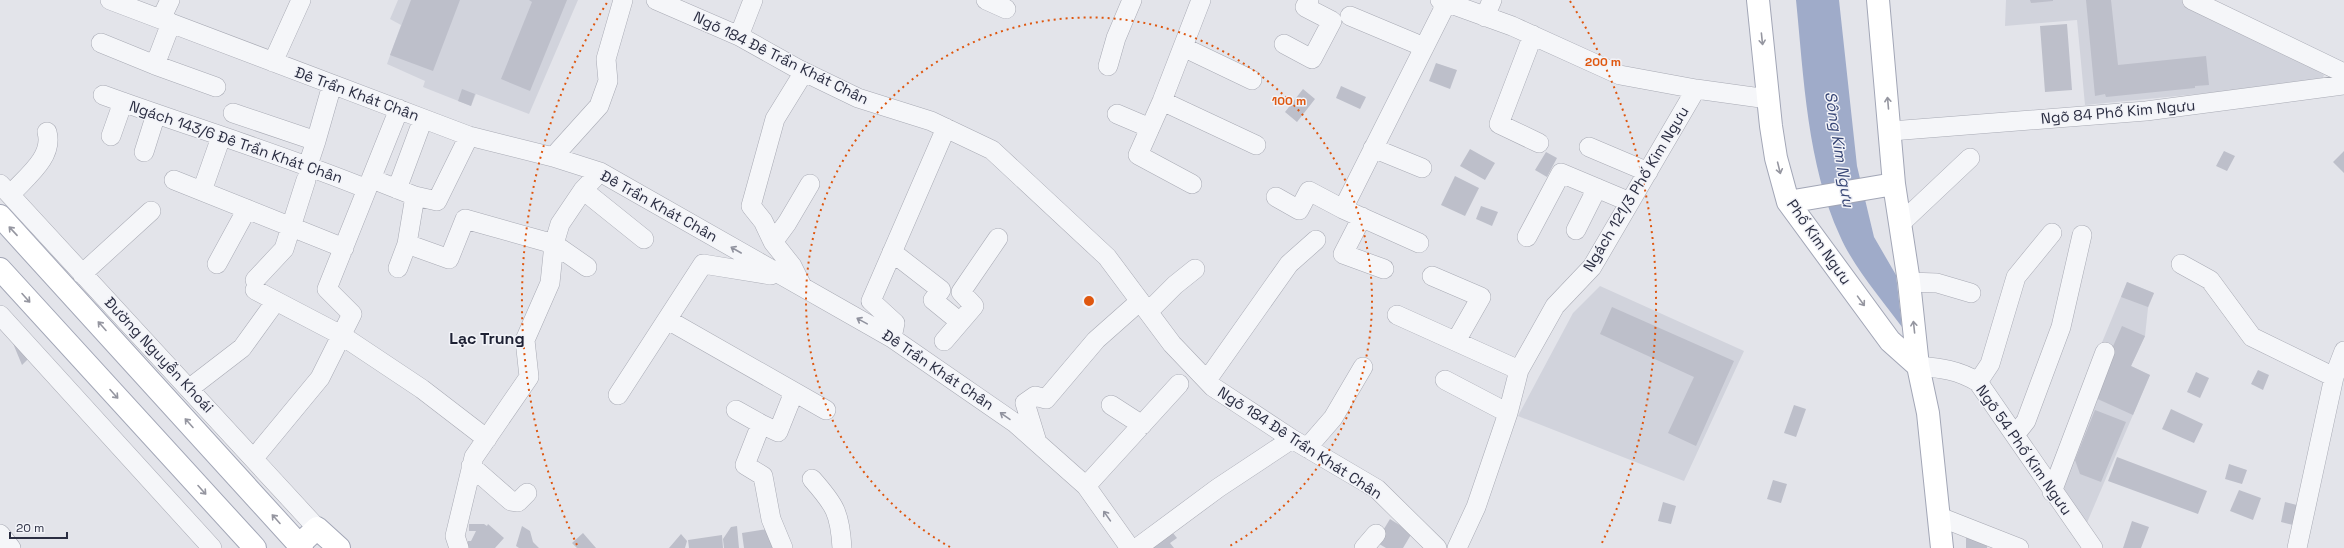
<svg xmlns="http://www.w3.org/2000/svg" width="2344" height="548" viewBox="0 0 2344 548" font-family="'Space Grotesk',sans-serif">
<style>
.built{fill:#d1d3dc}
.water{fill:#9fabc9}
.building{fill:#bdbfca}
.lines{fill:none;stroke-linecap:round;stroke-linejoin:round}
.minor-casing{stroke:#a8aab4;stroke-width:20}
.major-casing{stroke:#a2a6b6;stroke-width:24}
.minor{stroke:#f5f6f9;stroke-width:19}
.major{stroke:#fff;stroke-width:22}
.oneway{stroke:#9596a0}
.oneway2{stroke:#90929e}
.ring{fill:none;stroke:#df570f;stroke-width:2;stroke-dasharray:2 4}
.labels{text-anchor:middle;stroke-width:3;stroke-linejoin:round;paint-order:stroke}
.street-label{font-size:15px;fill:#2b2e42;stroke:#f2f3f8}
.water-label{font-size:16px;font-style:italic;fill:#364575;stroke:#f2f3f8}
.neighbourhood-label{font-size:16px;font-weight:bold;fill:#1d2033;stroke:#f2f3f8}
.centre{fill:#df570f;stroke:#f2f3f8;stroke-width:2}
.ring-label{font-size:12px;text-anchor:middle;font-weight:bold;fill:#df570f;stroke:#f2f3f8;stroke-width:3;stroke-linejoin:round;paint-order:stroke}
</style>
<rect width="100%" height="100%" fill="#e3e4ea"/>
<path class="built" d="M398,0H578L529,114L476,94L471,106L423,87L425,81L387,64L401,25L390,19Z
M2006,0H2193L2324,75L2321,82L2085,105L2077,20L2005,26Z
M2127,282L2154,293L2148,308L2145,336L2131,366L2150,375L2086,525L2050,468Z
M1600,286L1744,351L1684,481L1518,416L1573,313Z"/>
<path class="water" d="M1796,0H1839L1857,166L1874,237L1896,275L1902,327C1882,300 1853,266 1840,236C1807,163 1804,79 1796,0Z"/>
<path class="building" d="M411,0H460L433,71L390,55Z
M529,0H567L530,91L501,79L532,2Z
M2030,0H2053V1L2031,3Z
M2086,0H2111L2118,65L2206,56L2209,85L2195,86V88L2106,97L2105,94L2095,96Z
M2067,24L2072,90L2045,92L2040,26Z
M1436,63L1457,70L1450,89L1429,81Z
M1341,86L1366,97L1360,109L1336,98Z
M462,89L475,94L471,106L458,101Z
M1303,89L1315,99L1297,122L1285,112Z
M1470,149L1495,163L1485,180L1460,166Z
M2224,151L2235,156L2227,171L2216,166Z
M2344,151V173L2333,162Z
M1546,152L1557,158L1547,177L1535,170Z
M1455,176L1479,188L1465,216L1441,205Z
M1481,206L1498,212L1492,226L1476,219Z
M2127,282L2154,293L2148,307L2121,297Z
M1612,307L1734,361L1696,446L1668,433L1694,377L1600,334Z
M2122,326L2145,336L2131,366L2150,375L2133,415L2091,396Z
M12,341L29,358L22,365Z
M2258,370L2269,375L2263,390L2251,384Z
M2196,372L2209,378L2200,398L2187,392Z
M1794,405L1806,409L1796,437L1784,433Z
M2171,409L2203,424L2194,443L2162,429Z
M2095,410L2126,422L2101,482L2080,474L2075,460Z
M2117,457L2207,491L2198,514L2108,481Z
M2229,464L2247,470L2242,484L2225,479Z
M1773,480L1787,484L1781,503L1767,499Z
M2239,490L2261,498L2253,520L2230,511Z
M1663,502L1676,506L1671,524L1658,521Z
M2285,502L2297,505L2293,525L2281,522Z
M1390,519L1412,533L1403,548H1386L1376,542Z
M2132,521L2149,527L2141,548H2123Z
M469,524H484L487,526L488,524L504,538L495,548H468L467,546L468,541H471L476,531H469Z
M522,526L530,531L533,542L539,548H519L516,546Z
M737,526L739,548H724L723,539L731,527Z
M1168,527L1177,538L1170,543L1174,548H1141Z
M774,528L777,548H744L742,533Z
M583,533L596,548H577L572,543Z
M681,534L687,541L685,548H669Z
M722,535L723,548H689L688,540Z
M1966,536L1988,537L1987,548H1966Z"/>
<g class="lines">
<g class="minor-casing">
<path id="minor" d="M110,0L469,136L553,157L600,172L892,338L1015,423L1086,486L1130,548
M656,0L739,36L798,69L858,98L931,121L992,150L1107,257L1172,344L1213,387L1292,439L1377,489L1437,548
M986,0L1006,9
M1440,0L1512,26L1620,75L1696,89L1768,99
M2192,0L2344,73
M1350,16L1424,47
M1485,17L1492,0
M161,19L170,0
M1533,35L1499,124L1539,143
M739,36L753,0
M101,43L155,65L216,87
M1284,44L1312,59L1332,21L1305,7L1309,0
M1183,47L1252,80
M273,62L301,0
M155,65L171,23
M1108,66L1116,38L1132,0
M103,95C191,127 281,154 367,189
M1162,101L1256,145
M233,113L316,141L308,165
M1117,114L1150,128
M1891,131L2146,111L2344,85
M111,136L123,102
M316,141L332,85
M1589,147L1648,172
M1373,148L1422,168
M144,152L156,114
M553,157L599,106L608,81L606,59L623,0
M372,179L415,196L407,244L449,259L465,219L554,244L587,267
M174,180L344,248
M0,184L317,528
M1192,184L1138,155L1162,101L1201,0
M397,189L423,119
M583,190L644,239
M202,191L221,137
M10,195C26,177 54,157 47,132
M415,196L437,201L469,136
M1276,197L1299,210L1309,191L1343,209
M1362,217L1343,254L1384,269
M1900,224L1970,158
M1576,230L1597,188
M1527,237L1561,173L1630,202
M773,242L787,223L810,184
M1419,243L1343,209L1447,2
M892,252L941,290L933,300L960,322
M217,264L247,209
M2181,264L2210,280L2252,337L2334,377
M398,268L407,244
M82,274L151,211
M1432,276L1481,297L1456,341
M255,280L284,249L306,180
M1909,282L1937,283L1971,293
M802,286L792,266L773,242L763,221L751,206L775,119L804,72
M255,290L341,335L422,389L487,439
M1148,312L1175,285L1195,269
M0,315L212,548
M1397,315L1519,370
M668,320L826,410
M892,338L895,323L871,301L946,128
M944,341L974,306L961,292L998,238
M1918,366C1941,368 1958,370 1978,382L2093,548
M1207,380L1289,264L1316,240
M1445,380L1508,413
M1978,382L1990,364L2016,277L2052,233
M190,388L242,348L276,301
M618,395L703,264L771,275
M1111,405L1142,425
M736,410L761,424L745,465L763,476L771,519L783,548
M761,424L778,432L794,392
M2015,435L2026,421L2061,327L2082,235
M1037,442L1025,403L1035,396L1046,399L1096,340L1140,301
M1307,448L1333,418L1363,367
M254,458L320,378L352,314L327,289L399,109
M471,466L511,501L518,502L527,493
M812,479C835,505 840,513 842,548
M1086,486L1179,384
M2052,492L2105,352
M1940,517L2019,548
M0,534L11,548
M459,548L455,536L474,457L529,377L525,340L550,283L554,244L560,224L583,190L600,172
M1137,548L1218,488L1292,439
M1364,548L1376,534
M1457,548L1476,507L1508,413L1519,370L1555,306L1592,267L1696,89
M2297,548L2334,377L2344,351"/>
</g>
<g class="major-casing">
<path id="major" d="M1758,0L1771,126L1776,158L1788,202L1890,341L1918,366
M1878,0L1894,184L1909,282L1918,366L1928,413L1942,548
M1788,202L1894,184
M0,216L302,548
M0,269L255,548
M299,545L317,528L339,548"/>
</g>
<use href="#minor" class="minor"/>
<use href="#major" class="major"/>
</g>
<defs><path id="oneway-shaft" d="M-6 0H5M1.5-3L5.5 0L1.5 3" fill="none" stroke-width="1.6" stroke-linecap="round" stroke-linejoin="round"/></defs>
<g class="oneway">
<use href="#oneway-shaft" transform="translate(1762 39) rotate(84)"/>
<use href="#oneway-shaft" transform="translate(1888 103) rotate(-95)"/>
<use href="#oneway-shaft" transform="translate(1779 168) rotate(76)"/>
<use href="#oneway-shaft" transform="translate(13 231) rotate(-133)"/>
<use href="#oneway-shaft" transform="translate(26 298) rotate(48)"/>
<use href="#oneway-shaft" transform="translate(1861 301) rotate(54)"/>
<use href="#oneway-shaft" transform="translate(102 326) rotate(-132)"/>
<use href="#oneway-shaft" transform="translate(1914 327) rotate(-96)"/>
<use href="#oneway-shaft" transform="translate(114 394) rotate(48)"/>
<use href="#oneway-shaft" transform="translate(189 423) rotate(-132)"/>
<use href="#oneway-shaft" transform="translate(202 490) rotate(48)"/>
<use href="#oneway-shaft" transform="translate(276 519) rotate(-132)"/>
</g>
<g class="oneway2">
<use href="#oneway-shaft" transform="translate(736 250) rotate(-150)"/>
<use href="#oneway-shaft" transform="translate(862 321) rotate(-151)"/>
<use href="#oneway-shaft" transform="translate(1005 416) rotate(-145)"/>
<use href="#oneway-shaft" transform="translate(1107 516) rotate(-125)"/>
</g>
<g class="ring">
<path d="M950 547A283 283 0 1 1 1228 547"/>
<path d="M577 545A567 567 0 0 1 608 1M1570 1A567 567 0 0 1 1601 545"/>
</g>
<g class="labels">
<g class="street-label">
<text transform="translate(781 58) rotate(26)" y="5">Ngõ 184 Đê Trần Khát Chân</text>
<text transform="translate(357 94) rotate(20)" y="5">Đê Trần Khát Chân</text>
<text transform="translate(2118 112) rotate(-5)" y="5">Ngõ 84 Phố Kim Ngưu</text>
<text transform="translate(236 142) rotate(19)" y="5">Ngách 143/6 Đê Trần Khát Chân</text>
<text transform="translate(1636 189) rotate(-59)" y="5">Ngách 121/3 Phố Kim Ngưu</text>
<text transform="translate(659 206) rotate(29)" y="5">Đê Trần Khát Chân</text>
<text transform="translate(1819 242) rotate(55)" y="5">Phố Kim Ngưu</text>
<text transform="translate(159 355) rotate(47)" y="5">Đường Nguyễn Khoái</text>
<text transform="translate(938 370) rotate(34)" y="5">Đê Trần Khát Chân</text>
<text transform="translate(1300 443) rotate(33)" y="5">Ngõ 184 Đê Trần Khát Chân</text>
<text transform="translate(2024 450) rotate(55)" y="5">Ngõ 54 Phố Kim Ngưu</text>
</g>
<g class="water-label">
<text transform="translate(1840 149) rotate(81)" y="6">Sông Kim Ngưu</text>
</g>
<g class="neighbourhood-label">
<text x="487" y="344">Lạc Trung</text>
</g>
</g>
<circle cx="1089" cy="301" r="6" class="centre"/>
<g class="ring-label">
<text x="1603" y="66">200 m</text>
<text x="1289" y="105">100 m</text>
</g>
<path d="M10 532v6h57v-6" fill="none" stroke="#2b2e42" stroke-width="2"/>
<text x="16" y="532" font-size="12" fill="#2b2e42" stroke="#f2f3f8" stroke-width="3" paint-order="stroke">20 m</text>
</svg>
